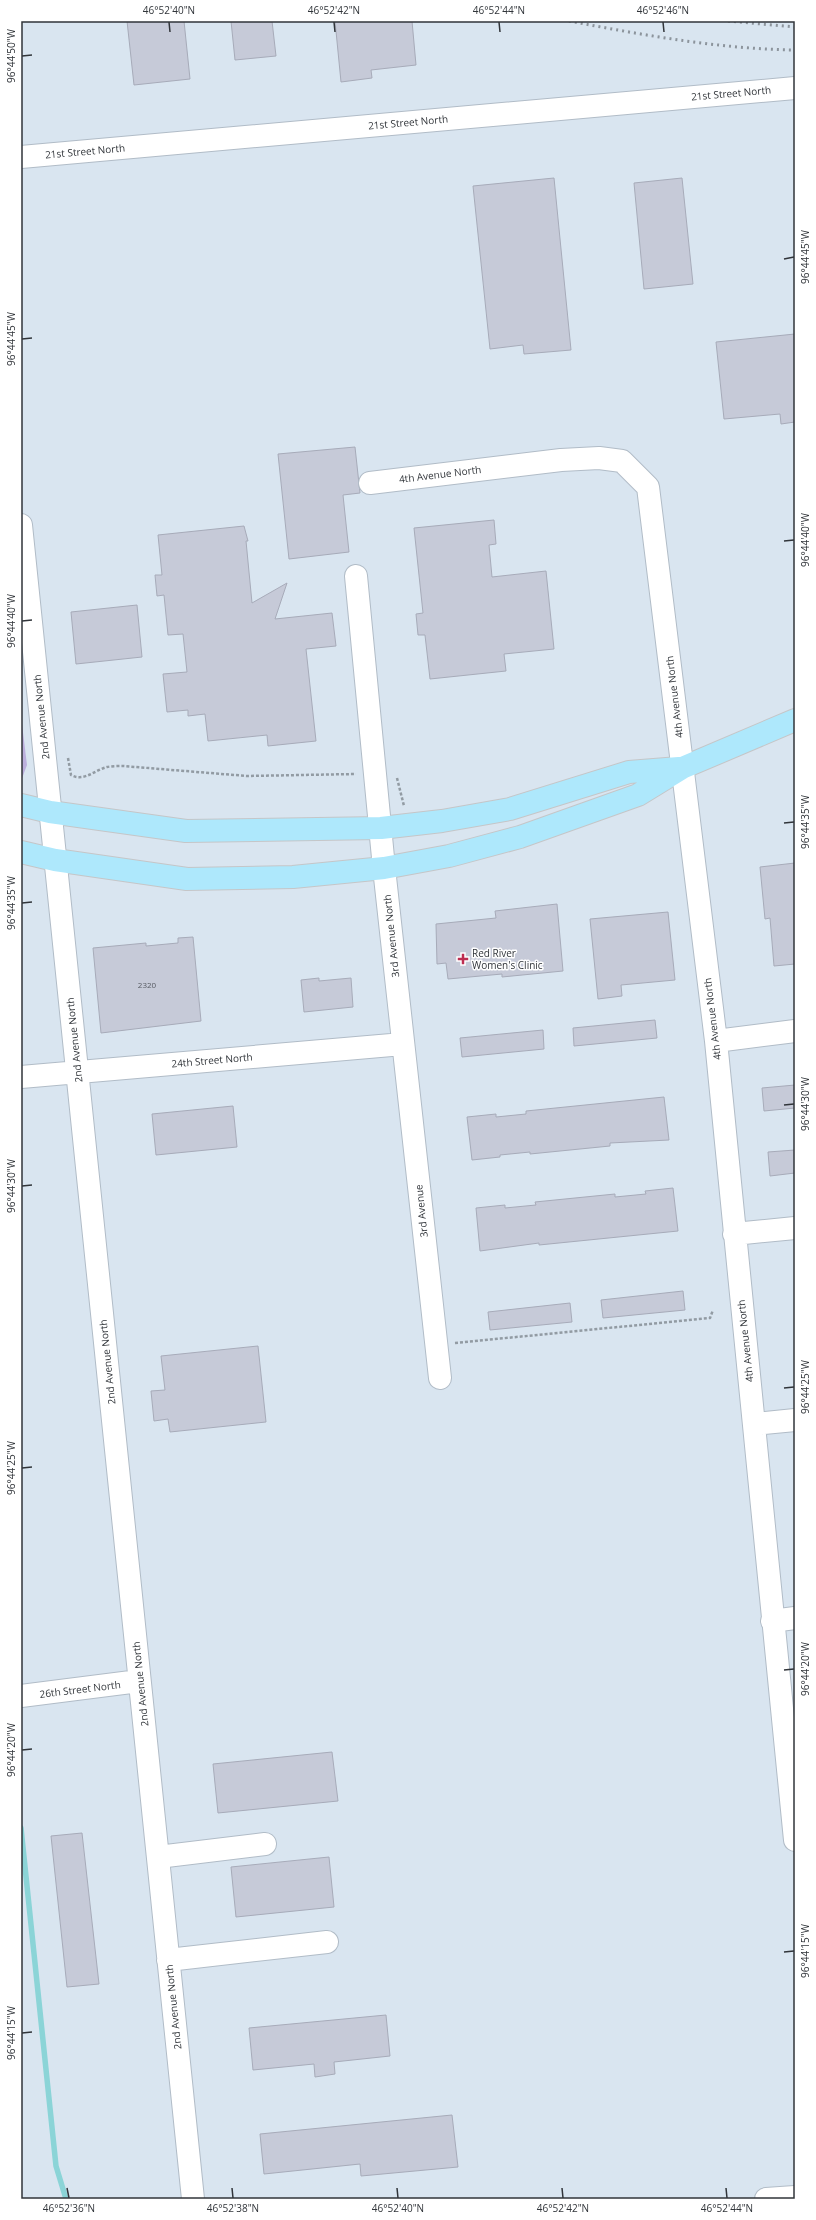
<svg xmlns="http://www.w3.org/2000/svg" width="816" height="2220" viewBox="0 0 816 2220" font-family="'Open Sans',sans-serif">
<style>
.green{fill:#bcb0dd}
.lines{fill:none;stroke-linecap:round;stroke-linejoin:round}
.stream{stroke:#8bd4d7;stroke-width:5.5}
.building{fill:#c6cad8;stroke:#a7abb9}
.minor-casing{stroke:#b1bcc7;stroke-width:24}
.major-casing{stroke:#c5c6c8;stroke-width:24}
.path{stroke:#929ba3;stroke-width:2.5;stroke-dasharray:3 2;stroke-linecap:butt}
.minor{stroke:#fff;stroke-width:22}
.major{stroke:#aee8fc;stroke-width:22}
.rail{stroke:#8c949c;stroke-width:3;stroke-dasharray:2 4;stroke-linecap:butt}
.ticks{fill:none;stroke:#31353a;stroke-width:1.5}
.poi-dot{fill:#bd2d51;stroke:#fff;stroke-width:1.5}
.labels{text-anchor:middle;stroke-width:3;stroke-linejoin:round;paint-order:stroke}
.number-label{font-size:8px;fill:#565a62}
.street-label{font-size:10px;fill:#31353a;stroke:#fff}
.poi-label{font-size:10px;fill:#31353a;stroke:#fff;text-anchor:start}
.neatline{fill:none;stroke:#31353a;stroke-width:1.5}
.ticks-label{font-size:10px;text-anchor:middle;fill:#31353a}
</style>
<rect width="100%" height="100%" fill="#d9e5f0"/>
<path class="green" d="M21,716L27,765L21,781Z"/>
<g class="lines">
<path class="stream" d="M21,1828L56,2166L66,2199"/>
</g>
<path class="building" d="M127,21H184L190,79L134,85Z
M231,21H272L276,56L235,60Z
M335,21H412L416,65L371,70L372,78L341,82Z
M554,178L571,350L524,354L523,345L490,349L473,186Z
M682,178L693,284L644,289L634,183Z
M795,334V422L781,424L780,414L724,419L716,342Z
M355,447L360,493L343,495L349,552L289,559L278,454Z
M494,520L496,544L489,545L492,577L546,571L554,649L504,654L506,671L430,679L425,635H418L416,614L423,613L414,528Z
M244,526L248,541H246L252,603L287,583L275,619L332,613L336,646L306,649L316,741L268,746L267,735L208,741L205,714L188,716V710L167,712L163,674L187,672L183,634L168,635L164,595L157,596L155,575H162L158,535Z
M137,605L142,657L76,664L71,612Z
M795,863V964L774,966L770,918L765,919L760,867Z
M557,904L563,971L502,977V974L448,979L446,963L437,964L436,924L496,918L495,911Z
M668,912L675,980L621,985L622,996L598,999L590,919Z
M193,937L201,1021L101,1033L93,948L146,943V946L178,943V938Z
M319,978V981L351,978L353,1007L304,1012L301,980Z
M655,1020L657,1038L574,1046L573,1028Z
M543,1030L544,1049L462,1057L460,1038Z
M795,1085V1108L764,1111L762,1088Z
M664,1097L669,1140L610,1143V1146L530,1154V1152L500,1155V1157L472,1160L467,1117L496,1114V1117L526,1114V1111Z
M233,1106L237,1147L156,1155L152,1114Z
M795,1150V1173L770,1176L768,1152Z
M673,1188L678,1231L539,1245V1243L480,1251L476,1208L505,1205V1208L536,1205L535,1202L615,1194V1197L646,1194L645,1191Z
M683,1291L685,1310L603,1318L601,1300Z
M570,1303L572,1322L490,1330L488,1312Z
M258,1346L266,1422L170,1432L168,1419L154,1421L151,1391L165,1390L161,1356Z
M332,1752L338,1801L218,1813L213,1764Z
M82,1833L99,1984L67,1987L51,1836Z
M329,1857L334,1907L236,1917L231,1867Z
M386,2015L390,2056L334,2062L335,2074L315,2077L314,2064L253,2070L249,2028Z
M452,2115L458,2167L361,2176L360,2164L264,2174L260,2134Z"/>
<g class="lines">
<g class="minor-casing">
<path id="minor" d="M21,157L795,88
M370,483L561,460L599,458L622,461L648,487L716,1041L795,1840
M21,525L193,2199
M356,576L384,868L440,1378
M716,1041L795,1031
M21,1077L403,1044
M734,1234L795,1228
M754,1424L795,1420
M772,1621L795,1618
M21,1696L139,1681
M158,1857L265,1844
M168,1960L327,1942
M766,2199L795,2197"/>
</g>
<g class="major-casing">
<path id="major" d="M21,805L50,812L186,831L381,828L442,821L510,809L629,772L679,768
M21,852L55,860L187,879L293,877L384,868L449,856L520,837L638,795L682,768L795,720"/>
</g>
<path class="path" d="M68,758L71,775C84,782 95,770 107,767C112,766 118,766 123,766L247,776L356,774
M397,778L404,806
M455,1343L710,1318L713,1310"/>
<use href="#minor" class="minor"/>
<use href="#major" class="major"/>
<path class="rail" d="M569,21C643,35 720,49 795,50
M728,21L795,27"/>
</g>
<path class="ticks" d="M169,22L170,32M334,22L335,32M499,22L500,32M663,22L664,32M22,56L32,55M784,259L794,257M22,339L32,338M784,541L794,540M22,621L32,620M784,823L794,822M22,903L32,902M784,1105L794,1104M22,1186L32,1185M784,1388L794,1387M22,1468L32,1467M784,1670L794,1669M22,1750L32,1749M784,1952L794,1951M22,2033L32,2032M67,2188L69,2198M232,2188L233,2198M397,2188L398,2198M562,2188L563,2198M726,2188L727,2198"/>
<path class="poi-dot" d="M461 953h4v4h4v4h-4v4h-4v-4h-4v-4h4z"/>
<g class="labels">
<g class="number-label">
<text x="147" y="988">2320</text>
</g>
<g class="street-label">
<text transform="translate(731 93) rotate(-5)" y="4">21st Street North</text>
<text transform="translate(408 122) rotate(-5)" y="4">21st Street North</text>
<text transform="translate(85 151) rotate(-5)" y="4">21st Street North</text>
<text transform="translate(440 474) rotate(-7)" y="4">4th Avenue North</text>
<text transform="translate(674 697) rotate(-97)" y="4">4th Avenue North</text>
<text transform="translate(41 717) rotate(-96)" y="4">2nd Avenue North</text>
<text transform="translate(391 936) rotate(-96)" y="4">3rd Avenue North</text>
<text transform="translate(712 1019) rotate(-97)" y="4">4th Avenue North</text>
<text transform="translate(74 1040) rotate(-96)" y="4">2nd Avenue North</text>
<text transform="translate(212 1060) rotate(-5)" y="4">24th Street North</text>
<text transform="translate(421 1211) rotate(-96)" y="4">3rd Avenue</text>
<text transform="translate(745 1341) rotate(-96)" y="4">4th Avenue North</text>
<text transform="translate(107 1362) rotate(-96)" y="4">2nd Avenue North</text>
<text transform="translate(140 1684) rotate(-96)" y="4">2nd Avenue North</text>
<text transform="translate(80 1689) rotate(-7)" y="4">26th Street North</text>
<text transform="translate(173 2007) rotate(-96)" y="4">2nd Avenue North</text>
</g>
<g class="poi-label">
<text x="472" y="957">Red River<tspan x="472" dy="12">Women's Clinic</tspan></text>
</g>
</g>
<rect width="816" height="2220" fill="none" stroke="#ffffff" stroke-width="44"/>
<rect x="22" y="22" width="772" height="2176" class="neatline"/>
<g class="ticks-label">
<text x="169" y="14">46°52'40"N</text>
<text x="334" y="14">46°52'42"N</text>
<text x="499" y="14">46°52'44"N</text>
<text x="663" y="14">46°52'46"N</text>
<text transform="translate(11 56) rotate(-90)" y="4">96°44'50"W</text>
<text transform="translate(805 257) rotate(-90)" y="4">96°44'45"W</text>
<text transform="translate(11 339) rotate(-90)" y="4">96°44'45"W</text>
<text transform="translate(805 540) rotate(-90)" y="4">96°44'40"W</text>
<text transform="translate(11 621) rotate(-90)" y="4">96°44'40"W</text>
<text transform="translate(805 822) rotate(-90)" y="4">96°44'35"W</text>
<text transform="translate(11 903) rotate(-90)" y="4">96°44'35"W</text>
<text transform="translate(805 1104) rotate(-90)" y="4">96°44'30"W</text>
<text transform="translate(11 1186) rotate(-90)" y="4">96°44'30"W</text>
<text transform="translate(805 1387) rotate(-90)" y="4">96°44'25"W</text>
<text transform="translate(11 1468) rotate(-90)" y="4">96°44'25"W</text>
<text transform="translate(805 1669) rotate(-90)" y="4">96°44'20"W</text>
<text transform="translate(11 1750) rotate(-90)" y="4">96°44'20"W</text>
<text transform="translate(805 1951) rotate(-90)" y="4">96°44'15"W</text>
<text transform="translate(11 2033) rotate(-90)" y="4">96°44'15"W</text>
<text x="69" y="2212">46°52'36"N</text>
<text x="233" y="2212">46°52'38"N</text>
<text x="398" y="2212">46°52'40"N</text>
<text x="563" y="2212">46°52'42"N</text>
<text x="727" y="2212">46°52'44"N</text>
</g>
</svg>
